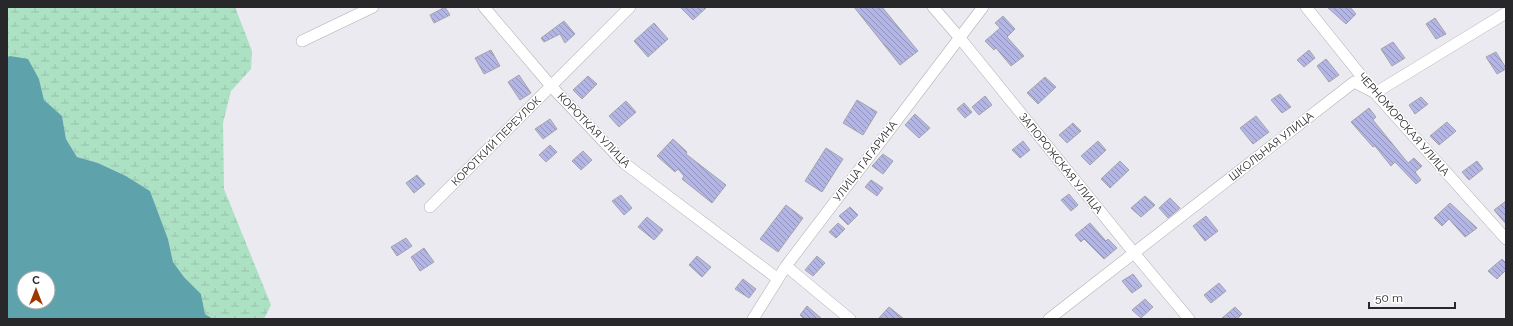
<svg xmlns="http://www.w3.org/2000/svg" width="1513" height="326" viewBox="0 0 1513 326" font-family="Raleway,sans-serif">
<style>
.wetland{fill:url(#wetland-marsh)}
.water{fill:#5ea3ac;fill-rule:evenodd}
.building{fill:url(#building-back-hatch);stroke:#a4a4aa}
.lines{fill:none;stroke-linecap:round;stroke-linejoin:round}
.minor-casing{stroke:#aeaeb4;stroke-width:12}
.minor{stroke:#fff;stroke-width:11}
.labels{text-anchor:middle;stroke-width:3;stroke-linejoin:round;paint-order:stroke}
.street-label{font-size:11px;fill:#28282a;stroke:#fff}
</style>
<defs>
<pattern id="wetland-marsh" width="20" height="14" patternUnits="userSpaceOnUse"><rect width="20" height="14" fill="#ade1c4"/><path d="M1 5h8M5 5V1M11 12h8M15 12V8" fill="none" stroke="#95c1a9"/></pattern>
<pattern id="building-back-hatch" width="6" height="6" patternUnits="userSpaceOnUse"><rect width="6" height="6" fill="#b4b5e7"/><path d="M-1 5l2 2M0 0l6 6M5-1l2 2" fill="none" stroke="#9293bb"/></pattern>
</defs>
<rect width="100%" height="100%" fill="#eaeaf0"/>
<path class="wetland" d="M7,7H235L252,51L251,69L231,91L223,123L224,189L271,305L264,319H213L205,314L201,294L184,277L173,262L168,239L150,191L126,176L98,163L77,157L66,139L62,116L44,100L39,79L11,56L7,57Z"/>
<path class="water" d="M10,56L28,59L39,79L44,100L62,116L66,139L77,157L98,163L126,176L150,191L168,239L173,262L184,277L201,294L205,314L213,319H7V57ZM24,278H48V302H24Z"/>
<path class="building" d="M445,7L450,15L434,23L430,15Z
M680,7H707L693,20Z
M854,7H882L918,51L900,65Z
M1327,7H1350L1356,14L1346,24Z
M1003,16L1015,29L1007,37L1024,56L1011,66L996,48L994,50L985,41L1000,28L995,23Z
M1435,18L1446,34L1436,39L1426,24Z
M564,21L575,34L565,43L560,34L544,42L541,38Z
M654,23L668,39L648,57L634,41Z
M1393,42L1405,58L1392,66L1381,49Z
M491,50L500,66L484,74L475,58Z
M1309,50L1315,58L1304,67L1297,60Z
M1496,52L1506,68V69L1497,74L1486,57Z
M1326,59L1339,75L1329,82L1317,66Z
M519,75L531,93L520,100L508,82Z
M588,76L597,84L582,99L573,90Z
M1045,77L1056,87L1038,104L1027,93Z
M1280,94L1291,107L1282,113L1271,100Z
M985,96L992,105L979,115L972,107Z
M1421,97L1428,104L1415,114L1409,105Z
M857,100L877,112L863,135L843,123Z
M626,101L636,112L619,127L609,116Z
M964,103L972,112L965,118L957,109Z
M1369,108L1376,117L1373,120L1408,163L1414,158L1422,166L1415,172L1421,180L1416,184L1395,162L1391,166L1375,146L1373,147L1351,122Z
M915,114L930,128L919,138L905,125Z
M1256,116L1269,132L1253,144L1240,128Z
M550,119L557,129L543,139L535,129Z
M1447,122L1456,131L1439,145L1430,136Z
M1073,123L1081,131L1067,143L1059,135Z
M673,139L687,152L686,154L726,185L712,203L682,179L684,176L678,169L675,172L657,156Z
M1023,141L1030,150L1020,158L1012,150Z
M1098,141L1106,150L1090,165L1081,156Z
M550,145L557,152L546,162L539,155Z
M826,148L843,159L822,192L805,181Z
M583,151L592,160L581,170L572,161Z
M883,154L893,161L883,174L872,166Z
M1120,161L1129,170L1110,188L1101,179Z
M1477,161L1483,169L1469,180L1462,172Z
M417,175L425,184L414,193L406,183Z
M871,180L883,188L877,196L865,187Z
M1069,194L1078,205L1071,211L1061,200Z
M621,195L632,208L624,215L612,201Z
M1145,196L1155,205L1141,217L1131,208Z
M1170,198L1180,208L1168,218L1159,208Z
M1506,201V224L1494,210Z
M1450,203L1477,228L1465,237L1449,219L1442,226L1434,218Z
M786,205L803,218L778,252L760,239Z
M850,207L858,215L848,225L839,216Z
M1206,216L1218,231L1205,241L1193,226Z
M647,217L663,230L654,240L638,227Z
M838,223L845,229L836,238L829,232Z
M1090,223L1106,241L1108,239L1117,248L1104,259L1084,239L1081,242L1075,235Z
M406,238L412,246L397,256L391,247Z
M424,248L434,262L420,271L411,257Z
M697,256L711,267L702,277L689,265Z
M817,256L825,263L813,276L805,270Z
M1502,259L1506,263V270L1497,279L1488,271Z
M1133,274L1142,286L1132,293L1122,281Z
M743,279L756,289L749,298L735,289Z
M1219,283L1226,291L1211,303L1204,295Z
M1145,299L1153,307L1141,318L1132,310Z
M807,306L822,319H804L800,315Z
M889,307L904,319H878Z
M1235,307L1242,314L1237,319H1221Z"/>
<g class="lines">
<g class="minor-casing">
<path id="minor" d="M484,7L551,86L624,163L778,279
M933,7L959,37L1134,253L1189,319
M1306,7L1375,93L1506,239
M302,41L373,7
M430,207L630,7
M786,266L850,319
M753,319L786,266L983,7
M1049,319L1354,82L1375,93L1506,13"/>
</g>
<use href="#minor" class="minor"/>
</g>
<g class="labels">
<g class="street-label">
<text transform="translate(1404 124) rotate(49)" y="4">ЧЕРНОМОРСКАЯ УЛИЦА</text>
<text transform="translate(594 130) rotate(46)" y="4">КОРОТКАЯ УЛИЦА</text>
<text transform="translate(496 141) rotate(-45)" y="4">КОРОТКИЙ ПЕРЕУЛОК</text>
<text transform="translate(1271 146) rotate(-38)" y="4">ШКОЛЬНАЯ УЛИЦА</text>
<text transform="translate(865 161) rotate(-53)" y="4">УЛИЦА ГАГАРИНА</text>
<text transform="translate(1061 163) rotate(51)" y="4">ЗАПОРОЖСКАЯ УЛИЦА</text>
</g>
</g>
<rect width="1513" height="326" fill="none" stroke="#28282a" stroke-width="16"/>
<g transform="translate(36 290)"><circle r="19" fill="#ffffff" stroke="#a9a9aa"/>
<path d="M0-3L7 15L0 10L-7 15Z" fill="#9d3900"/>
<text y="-6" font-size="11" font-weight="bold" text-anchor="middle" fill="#28282a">С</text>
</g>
<path d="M1369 302v6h86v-6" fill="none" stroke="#28282a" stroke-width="2"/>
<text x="1375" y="302" font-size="12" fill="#28282a" stroke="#ffffff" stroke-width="3" paint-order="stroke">50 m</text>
</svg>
